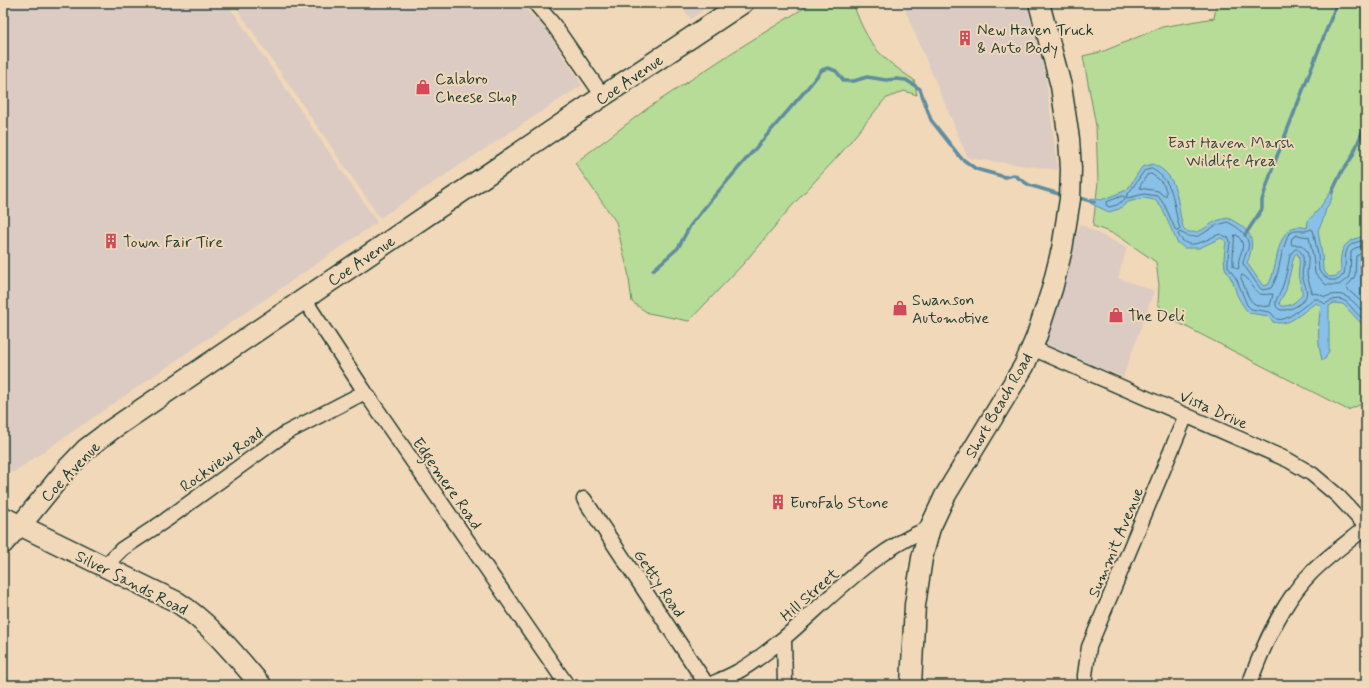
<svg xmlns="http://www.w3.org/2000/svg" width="1369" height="688" viewBox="0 0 1369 688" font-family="Mynerve,sans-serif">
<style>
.built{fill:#dbcbc3}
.green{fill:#b7dc97;stroke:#6b8c66}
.water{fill:#89c0e7;stroke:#5f8c9f;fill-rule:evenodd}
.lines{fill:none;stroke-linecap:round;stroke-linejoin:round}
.shore{stroke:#49717c;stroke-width:1}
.stream{stroke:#5f8c9f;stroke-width:3.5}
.minor-casing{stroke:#1f3d34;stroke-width:17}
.tertiary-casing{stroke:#1f3d34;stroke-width:21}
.secondary-casing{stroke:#1f3d34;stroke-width:23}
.minor{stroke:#f1d8b8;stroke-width:14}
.tertiary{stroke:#f1d8b8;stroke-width:18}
.secondary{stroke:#f1d8b8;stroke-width:20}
.labels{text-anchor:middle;stroke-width:4;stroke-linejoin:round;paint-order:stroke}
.poi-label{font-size:16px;fill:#1f3d34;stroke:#f1d8b8;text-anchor:start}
.street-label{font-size:16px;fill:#1f3d34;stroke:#f1d8b8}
.park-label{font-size:16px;fill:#2e4d3e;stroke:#f1d8b8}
</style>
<rect width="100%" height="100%" fill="#f1d8b8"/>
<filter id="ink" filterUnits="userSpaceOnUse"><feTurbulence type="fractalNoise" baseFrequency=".025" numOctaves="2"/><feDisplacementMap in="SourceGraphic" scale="8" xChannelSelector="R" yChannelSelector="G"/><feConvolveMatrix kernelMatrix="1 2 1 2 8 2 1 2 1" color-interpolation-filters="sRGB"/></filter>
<g filter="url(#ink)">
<path class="built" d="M3,3H227L377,222L14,472L3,471Z
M233,3H520L546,30L582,85L380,218Z
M679,3H712L691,19Z
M902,3H1026L1045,73L1058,170L968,158Z
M1080,224L1127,248L1118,278L1154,291L1123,377L1044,345Z"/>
<path class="green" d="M812,3H853C858,18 864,32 873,45C883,59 901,71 914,80L917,95L904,91L885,99L841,153L790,208L744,263L689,321L648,313L632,302L628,272L616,222L575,163L648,108L733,52Z
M1217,3H1366V402L1348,410L1169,318L1158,304L1159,285L1156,262L1117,235L1093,226L1098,182L1096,126L1083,56L1104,51L1162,27L1214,18Z"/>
<path class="water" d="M1153,164C1156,166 1161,168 1164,171C1180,185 1177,210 1184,230C1196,236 1203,229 1213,223C1217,220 1223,219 1228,218C1251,230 1257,238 1247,263L1263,286L1268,285C1280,267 1274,218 1307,228L1308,221L1319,209L1330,193L1334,190L1331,200L1326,209L1323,220L1318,230L1322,255L1323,270L1329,277L1336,276L1341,272C1341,266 1340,261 1341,256C1342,243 1354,238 1366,236V324L1360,322L1343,304L1334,303L1329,306V351L1325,359L1322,360C1317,343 1318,323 1321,306L1316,303C1301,312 1291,327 1273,322L1269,316L1249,313L1244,307L1237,295L1233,282L1225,268L1224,257L1226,241L1221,238L1199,248H1184L1177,242L1162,208L1155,200L1144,198L1128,202L1119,209L1109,212L1090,203L1091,198L1101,200L1127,190L1142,167ZM1297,253C1302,261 1297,270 1299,279C1300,285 1303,288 1302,295C1297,301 1290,307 1282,306L1279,303L1286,290L1294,256Z"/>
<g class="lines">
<path class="shore" d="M1152,169C1177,183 1172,205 1180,229L1178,231H1176L1165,206L1158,196L1144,194L1128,198L1126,197L1144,171Z
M1151,174C1159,178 1168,187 1166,196H1164L1158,191L1140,188V186L1147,175Z
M1123,196L1125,197V199L1117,205L1109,207L1106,205L1107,202Z
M1235,235H1237C1250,249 1236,253 1239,268L1237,269L1233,266V257Z
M1366,240C1339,244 1348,255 1344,274L1338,280H1329L1319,271L1318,255L1313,230L1311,229C1304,234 1295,227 1288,235C1287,237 1286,241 1285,244C1279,258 1280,275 1271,288L1263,290L1260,288L1243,264C1243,259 1246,254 1248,249C1251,236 1237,226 1227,222C1223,224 1219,224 1215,226C1201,234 1197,242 1180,232L1178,234C1187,254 1206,239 1220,234L1229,238L1230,242L1228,257V267L1237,280L1247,305L1251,309L1270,312C1273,314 1274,318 1277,319C1286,323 1306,304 1314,299H1318L1325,304C1349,289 1349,313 1366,320
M1366,245L1355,248L1351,252L1350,273L1348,278L1339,285H1326L1315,273L1313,256L1309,237L1297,235L1292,238L1291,243L1292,245H1301C1312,252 1307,264 1307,275C1308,281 1311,287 1312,293L1319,294L1325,297C1346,289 1352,301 1366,315
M1297,249C1305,252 1303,261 1303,268C1302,271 1302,275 1303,278C1304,284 1308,289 1306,296C1303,307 1274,318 1276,302C1276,298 1281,293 1282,288C1286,277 1288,266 1290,255L1294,250Z
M1366,251L1356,256L1355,276L1346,288L1366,306
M1242,275C1251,278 1252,290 1260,294C1264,295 1269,294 1273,294L1270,306C1248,309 1248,294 1241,278Z"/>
<path class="stream" d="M1332,192L1341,173L1352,157L1366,123
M1080,198L1094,202
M1245,235L1262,209V200L1274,164L1337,3
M653,270L678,248L690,226L710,201L805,91L822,70L828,68L836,71L844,81H854L867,77L886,80L896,79L906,80L920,89L931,120L961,158L976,169L1005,177L1014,175L1029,185L1059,194"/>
<g class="minor-casing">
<path id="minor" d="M535,3L553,24L603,96
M304,299L365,392L567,685
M1032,348L1288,460L1312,474L1338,496L1366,526
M584,499L707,685
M106,567L112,559L122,549L166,520L286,433L365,392
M784,638L785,685
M709,685C718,681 728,677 737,672C754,663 769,650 784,638C830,599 873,550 930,528
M1085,685V675L1089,647L1186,415
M1249,685C1263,646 1282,602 1311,573C1328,556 1348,542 1366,527"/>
</g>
<g class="tertiary-casing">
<path id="tertiary" d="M3,545L20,526"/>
</g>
<g class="secondary-casing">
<path id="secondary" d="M3,517L177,602C211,624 235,655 261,685
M20,526L64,472L86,449L111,430L603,96L743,3
M911,685L915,605L922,558L930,528L945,496L1024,366L1036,338L1052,289L1062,249L1070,199L1071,169L1069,139L1061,86L1039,3"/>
</g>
<use href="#minor" class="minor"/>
<use href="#tertiary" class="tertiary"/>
<use href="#secondary" class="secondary"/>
</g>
</g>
<defs>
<g id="building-bare" transform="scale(1.2)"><path d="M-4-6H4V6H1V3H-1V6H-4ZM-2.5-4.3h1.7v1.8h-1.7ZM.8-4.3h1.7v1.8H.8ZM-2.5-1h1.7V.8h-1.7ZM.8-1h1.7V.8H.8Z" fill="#d1495b" stroke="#f1d8b8" stroke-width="2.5" paint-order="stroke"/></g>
<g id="shop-bare" transform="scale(1.2)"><path d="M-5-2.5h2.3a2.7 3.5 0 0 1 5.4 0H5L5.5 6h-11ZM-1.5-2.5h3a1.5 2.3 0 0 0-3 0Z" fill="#d1495b" stroke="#f1d8b8" stroke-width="2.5" paint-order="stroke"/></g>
</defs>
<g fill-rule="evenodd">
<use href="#building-bare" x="965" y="38"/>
<use href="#shop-bare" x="423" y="87"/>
<use href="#building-bare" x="111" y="241"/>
<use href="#shop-bare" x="900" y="308"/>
<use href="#shop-bare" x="1116" y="315"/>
<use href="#building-bare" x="778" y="502"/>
</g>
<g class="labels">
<g class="poi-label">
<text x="977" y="35">New Haven Truck<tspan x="977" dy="18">&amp; Auto Body</tspan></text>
<text x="435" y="84">Calabro<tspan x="435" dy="18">Cheese Shop</tspan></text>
<text x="123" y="247">Town Fair Tire</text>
<text x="912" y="305">Swanson<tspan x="912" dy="18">Automotive</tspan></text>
<text x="1128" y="321">The Deli</text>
<text x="790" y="508">EuroFab Stone</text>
</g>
<g class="street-label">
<text transform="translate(629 79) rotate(-34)" y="6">Coe Avenue</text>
<text transform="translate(361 260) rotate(-34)" y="6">Coe Avenue</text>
<text transform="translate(998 405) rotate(-60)" y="6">Short Beach Road</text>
<text transform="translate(1214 409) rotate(24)" y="6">Vista Drive</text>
<text transform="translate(221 459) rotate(-36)" y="6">Rockview Road</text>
<text transform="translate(70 471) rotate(-46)" y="6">Coe Avenue</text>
<text transform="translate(448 483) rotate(55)" y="6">Edgemere Road</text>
<text transform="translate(1115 542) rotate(-67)" y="6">Summit Avenue</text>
<text transform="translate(132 582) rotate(27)" y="6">Silver Sands Road</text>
<text transform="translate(660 583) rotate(56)" y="6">Getty Road</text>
<text transform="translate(809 594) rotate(-41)" y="6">Hill Street</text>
</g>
<g class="park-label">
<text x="1231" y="148">East Haven Marsh<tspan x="1231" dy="18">Wildlife Area</tspan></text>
</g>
</g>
<rect width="1369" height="688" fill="none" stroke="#f1d8b8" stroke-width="16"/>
<rect x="8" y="8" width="1353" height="672" fill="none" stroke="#1f3d34" stroke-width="1.5" filter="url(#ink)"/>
</svg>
